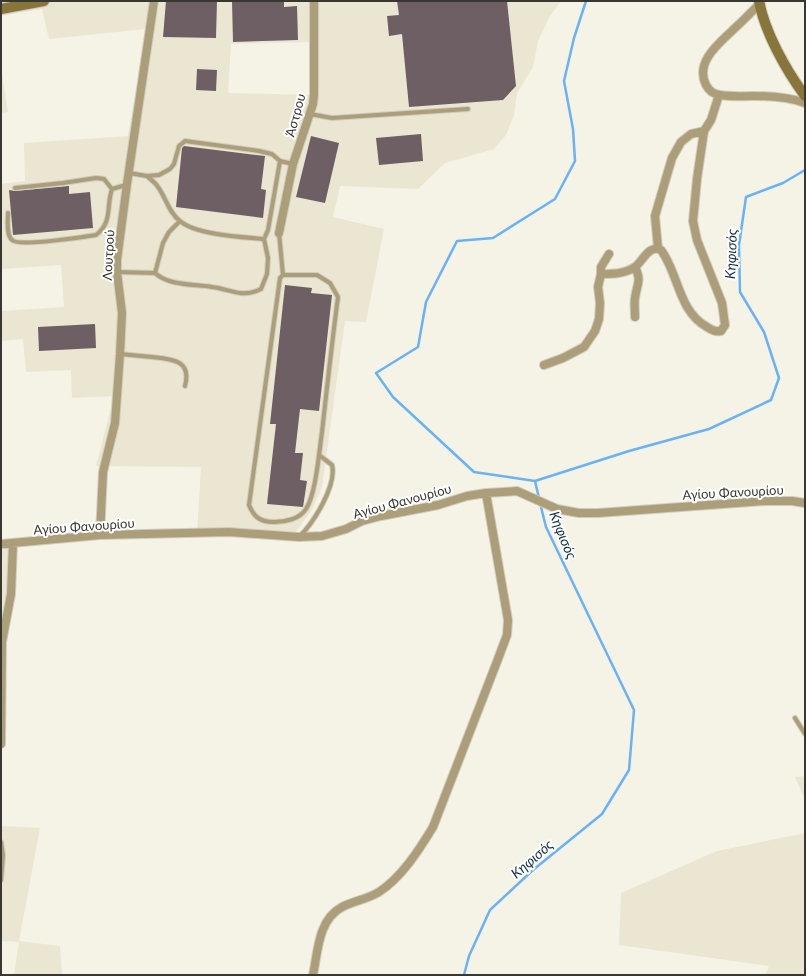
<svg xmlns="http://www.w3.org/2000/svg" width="806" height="976" viewBox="0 0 806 976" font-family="Lato,sans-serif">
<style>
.built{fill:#eae6d2;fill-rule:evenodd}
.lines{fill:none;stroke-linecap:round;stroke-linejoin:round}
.stream{stroke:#69b2f5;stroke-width:2.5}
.building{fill:#6d5f63}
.lane-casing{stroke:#cfcdc1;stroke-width:6}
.street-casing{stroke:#cfcdc1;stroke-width:10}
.secondary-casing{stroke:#cfcdc1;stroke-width:12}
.lane{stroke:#ab9e78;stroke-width:4}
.street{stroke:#ab9e78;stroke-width:8}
.secondary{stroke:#88753a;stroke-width:10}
.labels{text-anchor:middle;stroke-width:4;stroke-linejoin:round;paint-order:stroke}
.street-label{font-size:13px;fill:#383731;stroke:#fff}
.water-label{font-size:14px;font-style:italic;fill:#0c2c46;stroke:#fff}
</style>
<rect width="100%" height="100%" fill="#f5f3e5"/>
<path class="built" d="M1,1H561L550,16L538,41L533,67L517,93L514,115L506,135L494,149L445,163L418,189L340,186L333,217L384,229L366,322L345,321L322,487L312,510L290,540L230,535H197L201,467L96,466L114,396L72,398L71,370L26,372L23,339L1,341V311L64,307L61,265L1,269V184L25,181L24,143L128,136L146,29L49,39L42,9L1,16ZM310,42L312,95L228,93L231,44Z
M1,68L8,112L1,113Z
M16,538L13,595L5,642L1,713V540Z
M805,776V800L795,777Z
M1,826L40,828L19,941L60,946L62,975H14L19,942L1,941Z
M805,833V975H765L769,966L619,945L621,893L717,851Z"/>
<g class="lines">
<path class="stream" d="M535,481L474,472L393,397L376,373L418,347L426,302L457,241L493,238L555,199L575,161L573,129L564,81L574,38L586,1
M539,498L535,481L629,451L709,429L771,400L779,378L764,332L740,292L739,245L746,197L783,183L805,170
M464,975L469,956L490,910L533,870L602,814L629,770L634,710L546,527L540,503"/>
</g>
<path class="building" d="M166,1H217L216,38L163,37Z
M232,1H284V7L297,6L298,40L233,42Z
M397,1H507L516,86L503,100L409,107L402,34L389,36L387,16L399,15Z
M197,69L217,70L216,91L196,90Z
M421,134L423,161L379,165L376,138Z
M311,136L339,143L325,203L296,197Z
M184,146L265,156L261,189L266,190L263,218L176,207L182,148Z
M69,186V194L90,192L93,228L13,235L9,190L15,191Z
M285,285L312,288L311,293L332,295L319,411L300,409L295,453H303L300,480L307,481L303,507L267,504L276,424H270Z
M95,324L96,348L39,351L38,327Z"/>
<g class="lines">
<g class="lane-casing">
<path id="lane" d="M310,114L332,118L468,109
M129,173L147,176L159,175L170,169L174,164L179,146L185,141L259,151L272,154L280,161L293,164
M147,176C151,180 156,183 158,187C166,198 169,213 180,221C196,235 243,237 264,239
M15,188L63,183L96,178L104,179L112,189
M8,213C8,220 6,235 12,240C18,247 84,237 96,235C113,222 106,206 112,189L126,185
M180,221L169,232L163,243L155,273C169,286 194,284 212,287C222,288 231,292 240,293C247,294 255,292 261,289L267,274L268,258L264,239L268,230L280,161
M279,233L283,275L280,278L249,505C254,517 260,522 274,522C285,522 300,519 306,509C316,494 319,452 322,432C327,387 332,342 338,297L330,283L317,275H283
M117,272L155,273
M120,354C131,355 142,356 152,357C172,359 192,360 185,386
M300,536C314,522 337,485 332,465L319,455
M795,718L805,734
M1,842L3,855L1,880"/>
</g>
<g class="street-casing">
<path id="street" d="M760,4C752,11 744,20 736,27C721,42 694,61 706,85C709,91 713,94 720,95C732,97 742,96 754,96C769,96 791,98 805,103
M279,233L293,164L313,104L314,94V1
M658,248L655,216L672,158L681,142L691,134L704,131
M635,267C642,282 637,283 635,298C634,304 635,311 635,317
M601,274C613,274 624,274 635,267C643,261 649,244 661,250C679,274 678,311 707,327C712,330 715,332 721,331L725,325L722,303L697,240L693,221L697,179L704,131L711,120L719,95
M544,365L563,358L584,347L595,331L599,319L600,303L598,287L601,274V267L609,254
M100,535L103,472L115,423L120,354L122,313L117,272V260L127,184L154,1
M1,544L100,535L229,532L299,537L322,536L346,529L362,521L381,516L438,505L467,496L486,493L503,492L517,491L557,509L579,513H598L765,501H792L805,503
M1,744L2,642L11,594L13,543
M313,975C318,951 318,920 342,907C353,901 368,899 379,892C402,877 419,850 433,827L498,659L507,635L508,620L486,493"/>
</g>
<g class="secondary-casing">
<path id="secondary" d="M759,1C765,33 786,70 805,96
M1,9L44,1"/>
</g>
<use href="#lane" class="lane"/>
<use href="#street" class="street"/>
<use href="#secondary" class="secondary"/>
</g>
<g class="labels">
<g class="street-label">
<text transform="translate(295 115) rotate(-75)" y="5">Άστρου</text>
<text transform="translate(108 255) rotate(-87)" y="5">Λουτρού</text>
<text transform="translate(733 492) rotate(-3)" y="5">Αγίου Φανουρίου</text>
<text transform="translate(402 501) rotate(-15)" y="5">Αγίου Φανουρίου</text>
<text transform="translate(84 526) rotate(-4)" y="5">Αγίου Φανουρίου</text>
</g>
<g class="water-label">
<text transform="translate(731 254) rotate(-88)" y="5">Κηφισός</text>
<text transform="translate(563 535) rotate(68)" y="5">Κηφισός</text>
<text transform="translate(532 859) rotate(-41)" y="5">Κηφισός</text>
</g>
</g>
<rect width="806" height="976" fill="none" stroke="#383731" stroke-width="4"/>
</svg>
